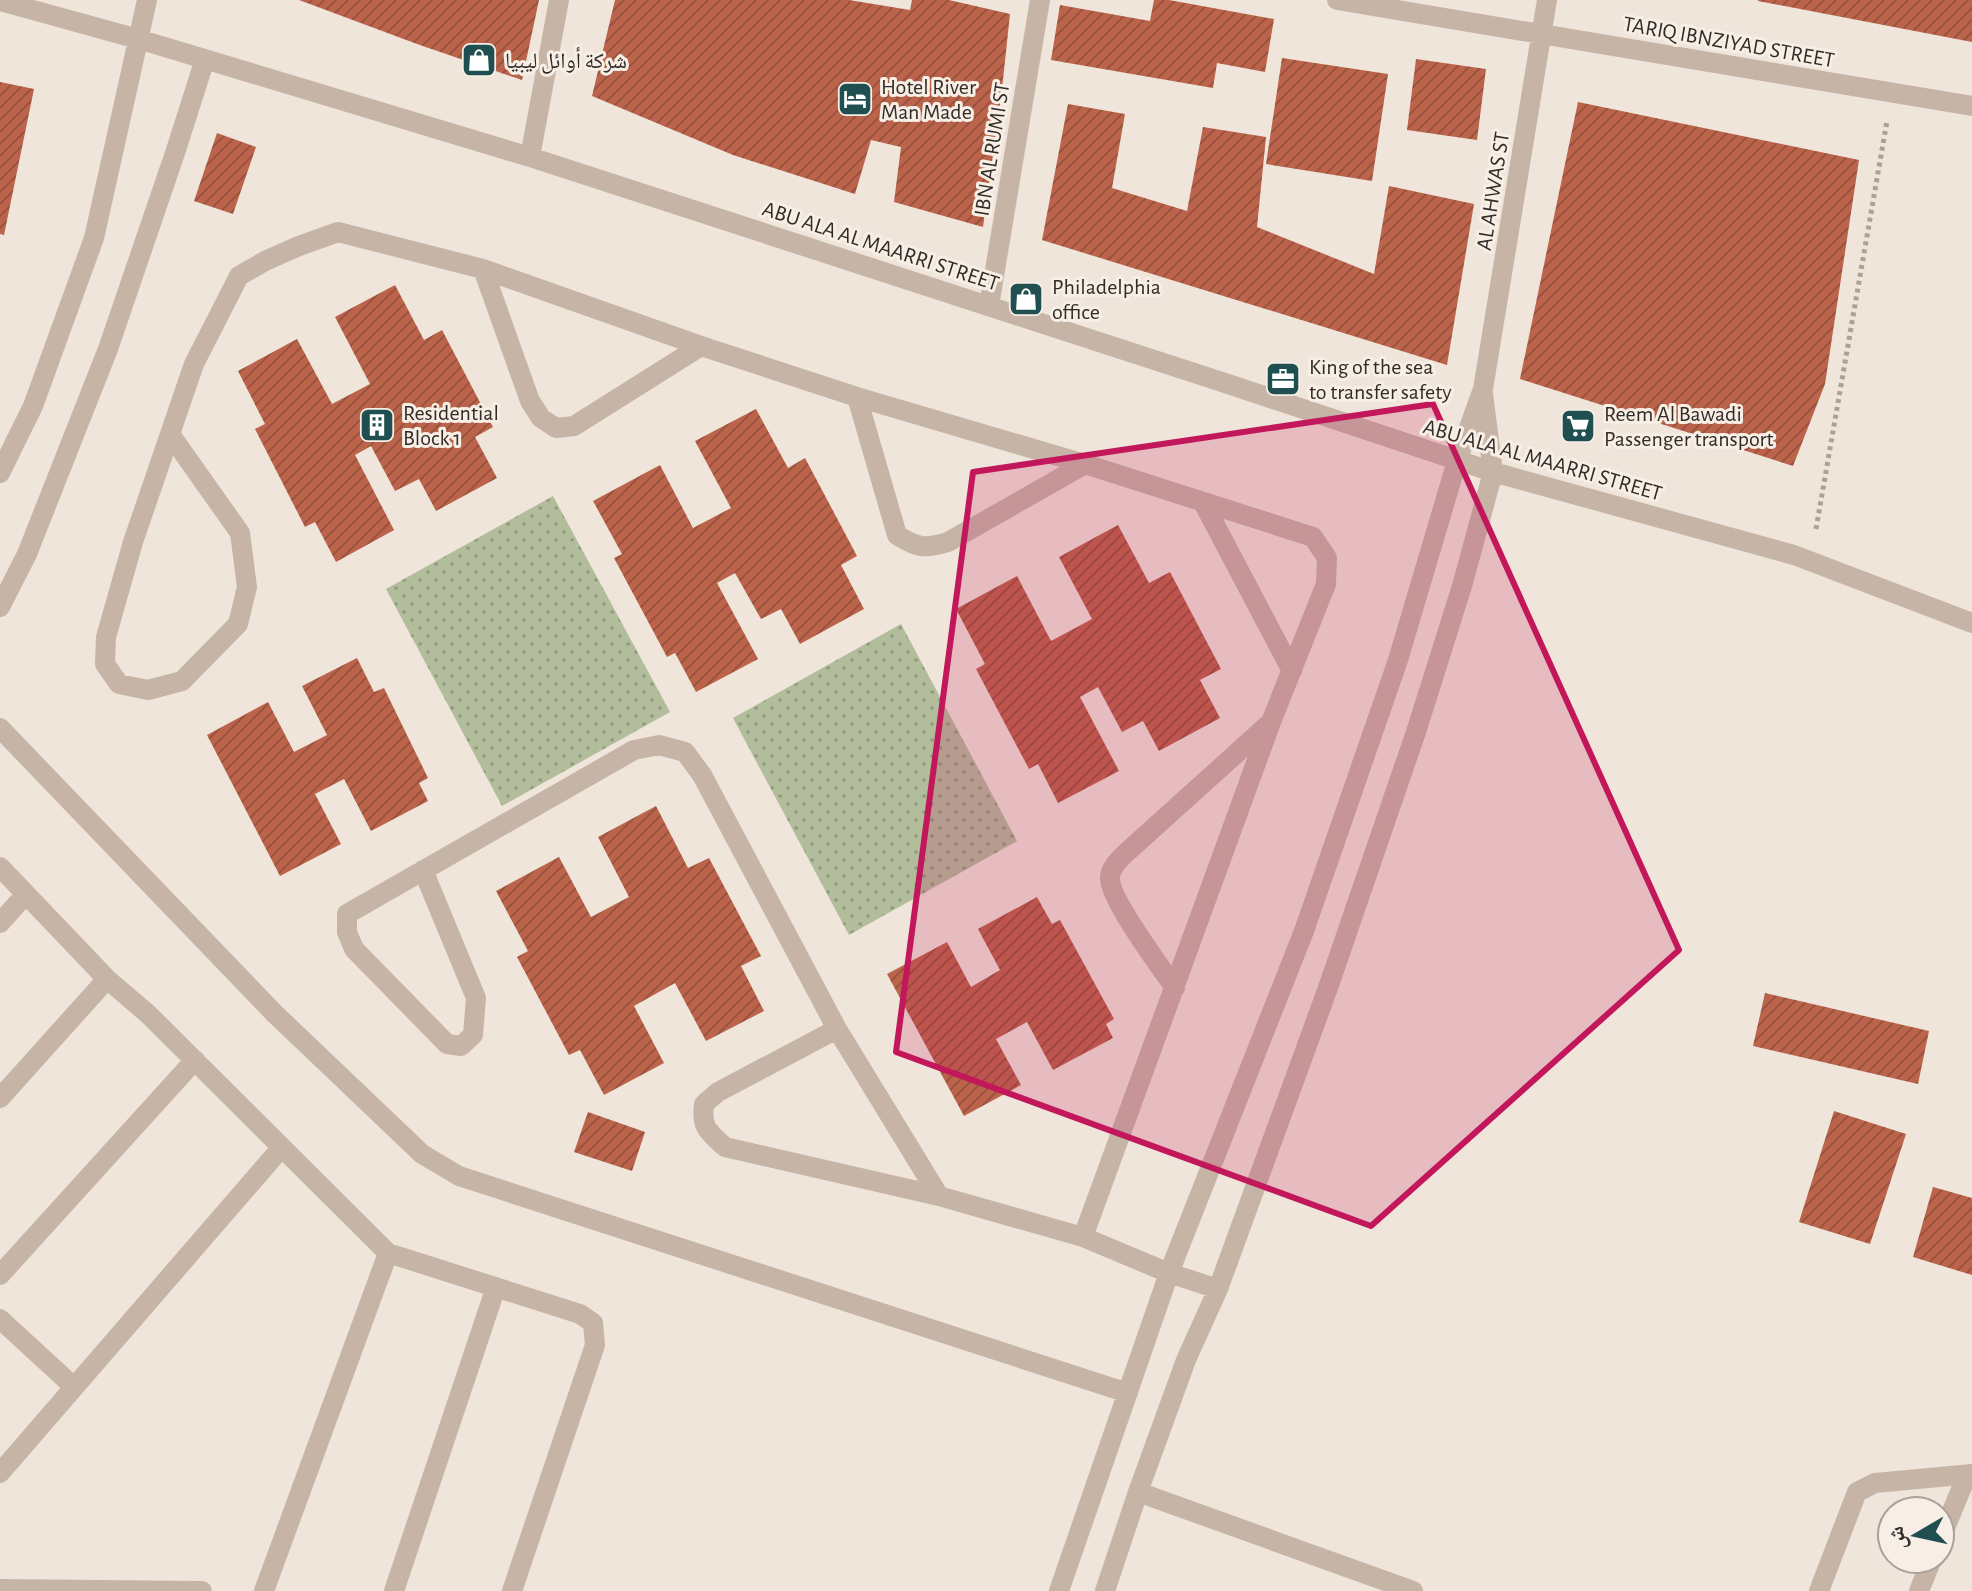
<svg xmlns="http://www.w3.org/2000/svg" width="1972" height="1591" viewBox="0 0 1972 1591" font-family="'Alegreya Sans','Noto Naskh Arabic',sans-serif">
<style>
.grass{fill:url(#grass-dots)}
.building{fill:url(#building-hatch)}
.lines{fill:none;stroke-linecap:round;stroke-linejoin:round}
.path{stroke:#b29f91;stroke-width:5;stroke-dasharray:4 4;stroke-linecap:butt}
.minor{stroke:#c6b5a7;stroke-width:20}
.marked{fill:#c2185b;fill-opacity:0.2;stroke:#c2185b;stroke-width:6;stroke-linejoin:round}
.labels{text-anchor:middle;stroke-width:6;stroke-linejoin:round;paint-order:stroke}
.street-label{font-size:22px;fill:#332b27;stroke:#f7efe6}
.poi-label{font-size:22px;fill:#332b27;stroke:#f7efe6;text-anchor:start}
</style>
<defs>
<pattern id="grass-dots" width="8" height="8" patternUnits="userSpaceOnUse" patternTransform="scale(2)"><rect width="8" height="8" fill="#b2bd9b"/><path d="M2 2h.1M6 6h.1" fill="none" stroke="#919a7e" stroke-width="1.8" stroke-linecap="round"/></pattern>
<pattern id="building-hatch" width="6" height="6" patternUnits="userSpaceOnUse" patternTransform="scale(2)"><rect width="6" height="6" fill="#bc644b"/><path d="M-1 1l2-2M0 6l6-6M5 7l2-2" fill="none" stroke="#99533e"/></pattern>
</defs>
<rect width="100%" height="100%" fill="#efe5da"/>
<path class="grass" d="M553,496L670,712L502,806L386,589Z
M901,624L1017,841L849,935L733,718Z"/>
<path class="building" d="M299,0H539L522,80L417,44Z
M615,0H849L910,10L912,0H949L1010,14L1002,89L983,227L894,202L901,147L871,140L855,194L733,155L592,96Z
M1154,0H1169L1274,19L1265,72L1217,63L1213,88L1051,60L1060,5L1150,21Z
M1758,0H1972V42L1758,1Z
M1282,58L1388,74L1372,181L1266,164Z
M1416,59L1486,69L1477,140L1407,130Z
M0,82L34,89L4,235L0,234Z
M1578,102L1859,160L1825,384L1793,466L1520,379Z
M1068,104L1125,114L1112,188L1187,211L1203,127L1266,137L1257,227L1374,274L1389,186L1474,204L1447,365L1042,240Z
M217,133L256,147L233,214L194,201Z
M395,285L424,340L442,330L493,427L475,437L497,478L436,511L419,479L395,491L371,446L355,455L394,530L336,562L315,522L305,527L255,429L265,424L238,371L297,339L332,404L370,384L335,317Z
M756,409L788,468L805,458L857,556L841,565L864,609L800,644L781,609L761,619L735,573L717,583L758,659L696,692L675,653L667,657L614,558L622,554L593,501L660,465L693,528L731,508L695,441Z
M1118,525L1149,583L1170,572L1221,669L1200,680L1220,718L1159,751L1143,721L1122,732L1098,687L1080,697L1119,771L1058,803L1038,764L1029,769L976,669L985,664L956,609L1017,576L1051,641L1092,619L1059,557Z
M357,658L374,692L384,688L428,778L419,783L428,801L371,831L344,779L315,794L341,844L280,876L207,735L268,702L294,752L327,735L302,686Z
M656,806L688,868L709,858L761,956L741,966L764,1011L706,1041L675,983L634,1006L664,1063L604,1095L580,1050L569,1055L517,957L528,951L496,891L559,857L591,917L629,897L598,837Z
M1037,897L1052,924L1060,920L1114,1019L1106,1024L1113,1038L1053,1070L1027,1022L996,1039L1021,1085L964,1116L887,974L947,942L971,987L1000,970L978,929Z
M1765,993L1929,1031L1918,1084L1753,1046Z
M1834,1111L1906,1134L1870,1244L1799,1222Z
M588,1112L645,1132L632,1171L574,1152Z
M1933,1187L1972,1198V1275L1913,1257Z"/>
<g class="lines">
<path class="path" d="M1816,529L1887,121"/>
<path class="minor" d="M1337,0L1972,106
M0,1L138,39L530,157L1222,382L1493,472L1794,555L1972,623
M530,157L559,0
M483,269L530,401L541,418L556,428L574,426L701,346
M989,306L1040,0
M857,397L897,535C917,548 925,549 948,542L1085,464
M170,434L240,533L247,587L238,624L182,681L148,690L119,684L105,664L106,637L133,542L194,364L239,276L265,261L299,246L338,232L483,269L701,346L857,397L1085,464L1313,537L1327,558L1326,584L1271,722L1083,1237
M0,473L33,406L94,238L147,0
M1204,504L1292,671
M0,607L27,554L108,349L175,153L205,59
M0,728L274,1013L422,1154L459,1176L1128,1393
M0,867L107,979L148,1014L388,1253L580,1314L593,1323L595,1345L512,1591
M423,870L476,998L473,1035L461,1046L447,1044L354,949L347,932V914L634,750L659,745L685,752L702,775L837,1029L939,1196
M0,923L26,894
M1175,988C1161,968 1109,898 1110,878C1110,867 1121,858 1127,852L1270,723
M837,1029L718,1092L704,1104C701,1128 708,1131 725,1147L939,1196L1083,1237L1169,1273L1218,1289
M0,1098L107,979
M0,1275L195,1060
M0,1319L74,1387
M0,1473L282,1147
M1138,1492L1413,1591
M1940,1540L1967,1475
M0,1589L202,1591
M264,1591L388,1253
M394,1591L496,1287
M1059,1591L1169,1273L1304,931L1398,660L1457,461L1483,389L1547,0
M1105,1591L1138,1492L1186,1360L1218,1289L1329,985L1416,732L1462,586L1493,472L1483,394
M1819,1591L1857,1492L1875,1483L1972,1474
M1919,1591L1932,1559"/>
</g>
<path class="marked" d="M1433,404L1679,950L1371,1226L896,1052L973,472Z"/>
<defs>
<g id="shop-square" transform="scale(1.8)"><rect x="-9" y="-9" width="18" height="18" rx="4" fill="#204f51" stroke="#f7efe6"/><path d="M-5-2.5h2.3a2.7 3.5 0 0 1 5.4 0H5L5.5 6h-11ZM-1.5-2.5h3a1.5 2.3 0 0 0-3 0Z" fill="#fff"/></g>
<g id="hotel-square" transform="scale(1.8)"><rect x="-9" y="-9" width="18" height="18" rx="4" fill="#204f51" stroke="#f7efe6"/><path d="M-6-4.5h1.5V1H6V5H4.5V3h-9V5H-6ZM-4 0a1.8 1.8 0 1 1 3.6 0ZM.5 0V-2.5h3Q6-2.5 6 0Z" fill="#fff"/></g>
<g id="office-square" transform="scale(1.8)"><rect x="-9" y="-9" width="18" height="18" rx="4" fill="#204f51" stroke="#f7efe6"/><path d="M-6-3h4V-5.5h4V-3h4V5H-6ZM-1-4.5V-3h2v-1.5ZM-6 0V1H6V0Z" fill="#fff"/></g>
<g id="building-square" transform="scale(1.8)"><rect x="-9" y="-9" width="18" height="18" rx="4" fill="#204f51" stroke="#f7efe6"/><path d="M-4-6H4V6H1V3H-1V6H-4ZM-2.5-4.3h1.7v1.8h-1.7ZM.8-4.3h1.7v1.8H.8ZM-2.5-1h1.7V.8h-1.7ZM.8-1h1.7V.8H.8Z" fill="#fff"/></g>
<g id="supermarket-square" transform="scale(1.8)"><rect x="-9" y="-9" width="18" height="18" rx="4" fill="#204f51" stroke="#f7efe6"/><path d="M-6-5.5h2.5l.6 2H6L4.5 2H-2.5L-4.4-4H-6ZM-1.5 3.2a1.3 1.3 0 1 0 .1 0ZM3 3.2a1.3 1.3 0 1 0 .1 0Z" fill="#fff"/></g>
</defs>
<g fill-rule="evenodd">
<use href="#shop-square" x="479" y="60"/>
<use href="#hotel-square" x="855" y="99"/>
<use href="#shop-square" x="1026" y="299"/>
<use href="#office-square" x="1283" y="379"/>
<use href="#building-square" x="377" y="425"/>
<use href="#supermarket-square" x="1578" y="426"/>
</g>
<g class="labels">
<g class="street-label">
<text transform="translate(1729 41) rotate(10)" y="8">TARIQ IBNZIYAD STREET</text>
<text transform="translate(991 149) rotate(-81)" y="8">IBN AL RUMI ST</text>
<text transform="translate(1492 191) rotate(-81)" y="8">AL AHWAS ST</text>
<text transform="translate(881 245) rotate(18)" y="8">ABU ALA AL MAARRI STREET</text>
<text transform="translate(1543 459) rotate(16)" y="8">ABU ALA AL MAARRI STREET</text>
</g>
<g class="poi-label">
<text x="505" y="68">شركة أوائل ليبيا</text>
<text x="881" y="94">Hotel River<tspan x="881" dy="25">Man Made</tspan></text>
<text x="1052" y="294">Philadelphia<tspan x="1052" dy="25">office</tspan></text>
<text x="1309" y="374">King of the sea<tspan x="1309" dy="25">to transfer safety</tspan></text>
<text x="403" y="420">Residential<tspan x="403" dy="25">Block 1</tspan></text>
<text x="1604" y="421">Reem Al Bawadi<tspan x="1604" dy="25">Passenger transport</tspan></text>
</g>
</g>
<g transform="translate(1916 1535) rotate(261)"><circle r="38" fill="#f7efe6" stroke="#a9a19a" stroke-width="2"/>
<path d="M0-6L14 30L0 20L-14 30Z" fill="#204f51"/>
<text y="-12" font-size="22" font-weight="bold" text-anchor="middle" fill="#332b27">ش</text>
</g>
</svg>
